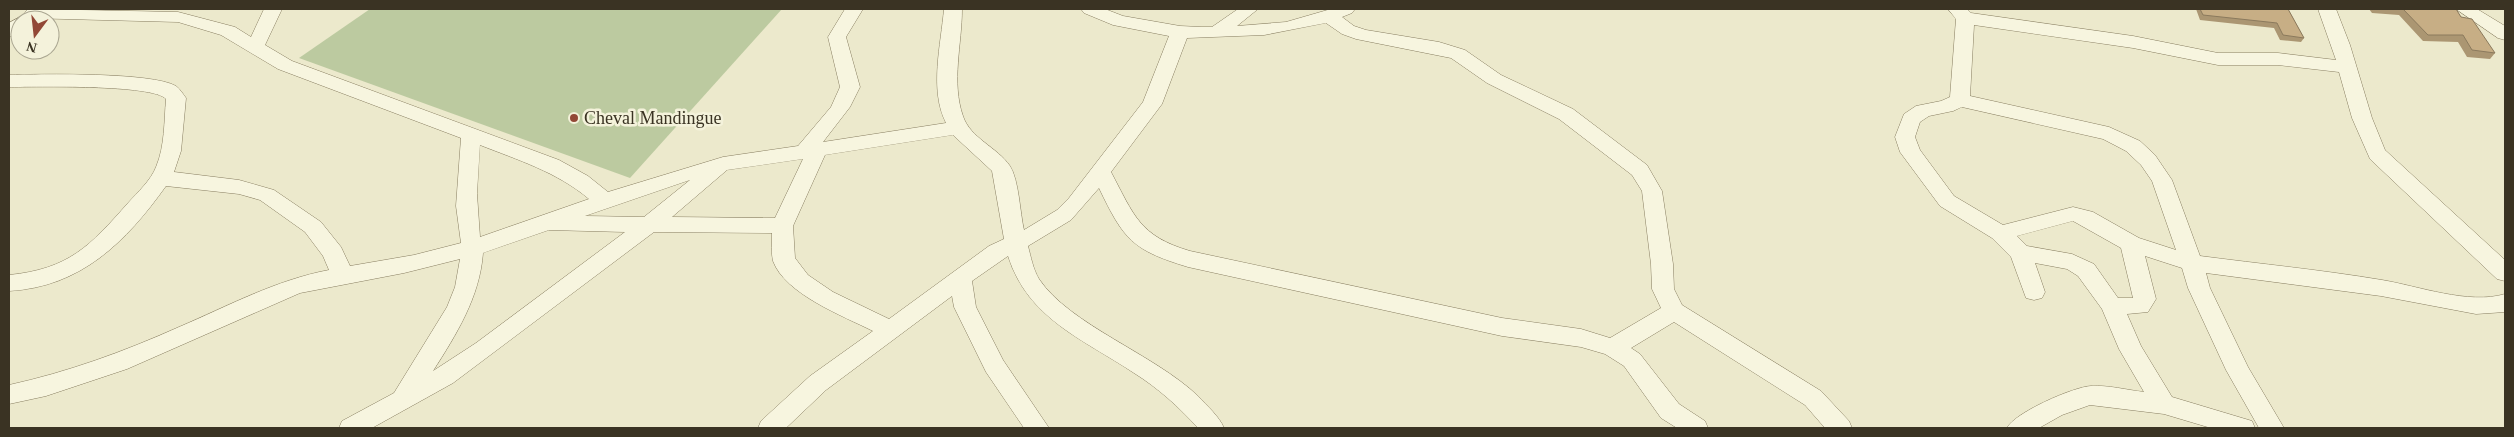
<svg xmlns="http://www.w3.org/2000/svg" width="2514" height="437" viewBox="0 0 2514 437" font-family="'Times New Roman',serif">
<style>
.green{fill:#bccaa0}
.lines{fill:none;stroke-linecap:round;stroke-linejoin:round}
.minor-casing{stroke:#887e61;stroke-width:1}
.minor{fill:#f7f5df;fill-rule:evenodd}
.wall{fill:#ab9672}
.building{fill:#c7ae85;stroke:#8b7a5d}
.poi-dot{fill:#924836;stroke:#f4f2db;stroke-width:2}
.labels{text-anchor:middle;stroke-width:5;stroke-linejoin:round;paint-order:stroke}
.poi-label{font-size:18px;fill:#3a3323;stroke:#f4f2db;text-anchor:start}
</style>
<rect width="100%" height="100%" fill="#ece9cc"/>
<path class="green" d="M370,9H782L630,178L299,58Z"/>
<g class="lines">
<g class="minor-casing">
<path id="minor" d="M32,9L178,12L235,27L251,37L264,9H282L265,45L292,61L559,160L588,176L608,192L723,157L798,146L831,107L840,87L828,37L845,9H863L846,37L860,87L850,107L823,142L946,123C929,90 941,44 944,9H962C962,44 951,82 963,116C970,138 997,147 1010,166C1019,180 1020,213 1024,230L1057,210L1069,198L1143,102L1169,36L1113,25L1084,13L1081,9H1105L1123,16L1180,26L1201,27H1212L1238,9H1258L1237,26L1286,22L1331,9H1355L1352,13L1342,17L1354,26L1366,30L1439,42L1465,50L1501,75L1573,109L1647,165L1662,191L1673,264L1674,289L1682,305L1821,391L1849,421L1852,428H1825L1805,405L1674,322L1631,348L1640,354L1679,404L1705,421L1708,428H1677L1661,418L1624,366L1605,354L1581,347L1502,336L1188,267C1132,250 1124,240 1099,188L1071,220L1028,246C1031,257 1033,269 1039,279C1070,325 1154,354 1198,396C1207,406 1219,416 1224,428H1198C1179,407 1158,388 1134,373C1083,339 1028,319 1008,256L972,281L976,307L1003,360L1049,428H1024L986,372L954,307L952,296L826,390L786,428H758L761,421L810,376L873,331C843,316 785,294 773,261C771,253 772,242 772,233L654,232L453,383L372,428H339L342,421L394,393L447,307L455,287L460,259L404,273L300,293L127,369L46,396L9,404V385C68,372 123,352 179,327C228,306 276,280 329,270L323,256L305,232L260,200L239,194L166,186C126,242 81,287 9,291V275C69,269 90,246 128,203C138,192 151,180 156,167C165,146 164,121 166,99C153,84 34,87 9,87V75C40,74 152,72 176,86C180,89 183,94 186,98L181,151L174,172L239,180L274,190L321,222L341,247L350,266L414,255L461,243L456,206L461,138L278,69L221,35L178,22L27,18L24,14L27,10ZM1326,23L1342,34L1356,39L1451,58L1487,83L1559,119L1632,175L1642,191L1651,264L1652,289L1661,308L1610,338L1581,329L1502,318L1190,251C1139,236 1134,215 1111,172L1162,104L1187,38L1264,35ZM953,135L992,171L1004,239L989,246L889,319L833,292L808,275L795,258L793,226L825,155ZM480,145C518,160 557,172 589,199L480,237L477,194ZM803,159L775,218L672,217L727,170ZM690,180L644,217L585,216ZM549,230L625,232L476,343L433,371C456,335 480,297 483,253Z
M1948,9H1967L1971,13L2133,36L2218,53H2278L2336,60L2318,9H2336L2350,45L2372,118L2385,150L2505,260V281L2497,279L2370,159L2352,118L2339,72L2278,65H2218L2133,48L1974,25L1970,96L2109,127L2140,141L2155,155L2172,180L2200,256C2261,264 2322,270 2382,280C2418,286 2469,305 2505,294V312L2476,314L2381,296L2206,273L2210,288L2248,367L2284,428H2259L2226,370L2188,288L2182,268L2145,256L2156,299L2148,312L2127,314L2141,346L2172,397L2252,421L2255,428H2211L2164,414L2090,405L2062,415L2039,428H2007C2014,413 2073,387 2091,386C2108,385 2127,390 2144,392L2119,349L2102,309L2078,276L2067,269L2035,263L2045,292L2042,298L2034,300L2026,298L2011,257L1992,238L1940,206L1900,152L1895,137L1904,114L1916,106L1941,101L1950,97L1956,19ZM1962,107L2103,139L2126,151L2141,165L2152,181L2176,250L2139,238L2093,212L2073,207L2003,225L1954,196L1920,150L1915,137L1920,122L1929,116L1953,111ZM2073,221L2121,248L2133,298H2118L2094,264L2072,254L2027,246L2017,236Z
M2456,9H2477L2505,26V40L2498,38Z
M20,17L27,20H20V32L9,37V23Z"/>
</g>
<use href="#minor" class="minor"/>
</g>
<path class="wall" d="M2196,9H2288L2304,38L2301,42L2280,40L2274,28L2200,20Z
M2369,9H2456L2461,17L2495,53L2490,59L2467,57L2458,42L2423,41L2399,15L2372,13Z"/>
<path class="building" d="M2200,9H2288L2304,38L2283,35L2277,23L2203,15Z
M2403,9H2456L2461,17L2472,19L2495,53L2472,50L2463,35H2428Z"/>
<circle class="poi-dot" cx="574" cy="118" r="5"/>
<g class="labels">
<g class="poi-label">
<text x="584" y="124">Cheval Mandingue</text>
</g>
</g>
<rect width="2514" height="437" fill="none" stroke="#3a3323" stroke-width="20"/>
<g transform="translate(35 35) rotate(195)"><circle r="24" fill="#f4f2db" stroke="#aaa691"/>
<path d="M0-4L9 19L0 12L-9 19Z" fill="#924836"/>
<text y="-8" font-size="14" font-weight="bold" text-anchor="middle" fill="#3a3323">N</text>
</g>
</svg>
